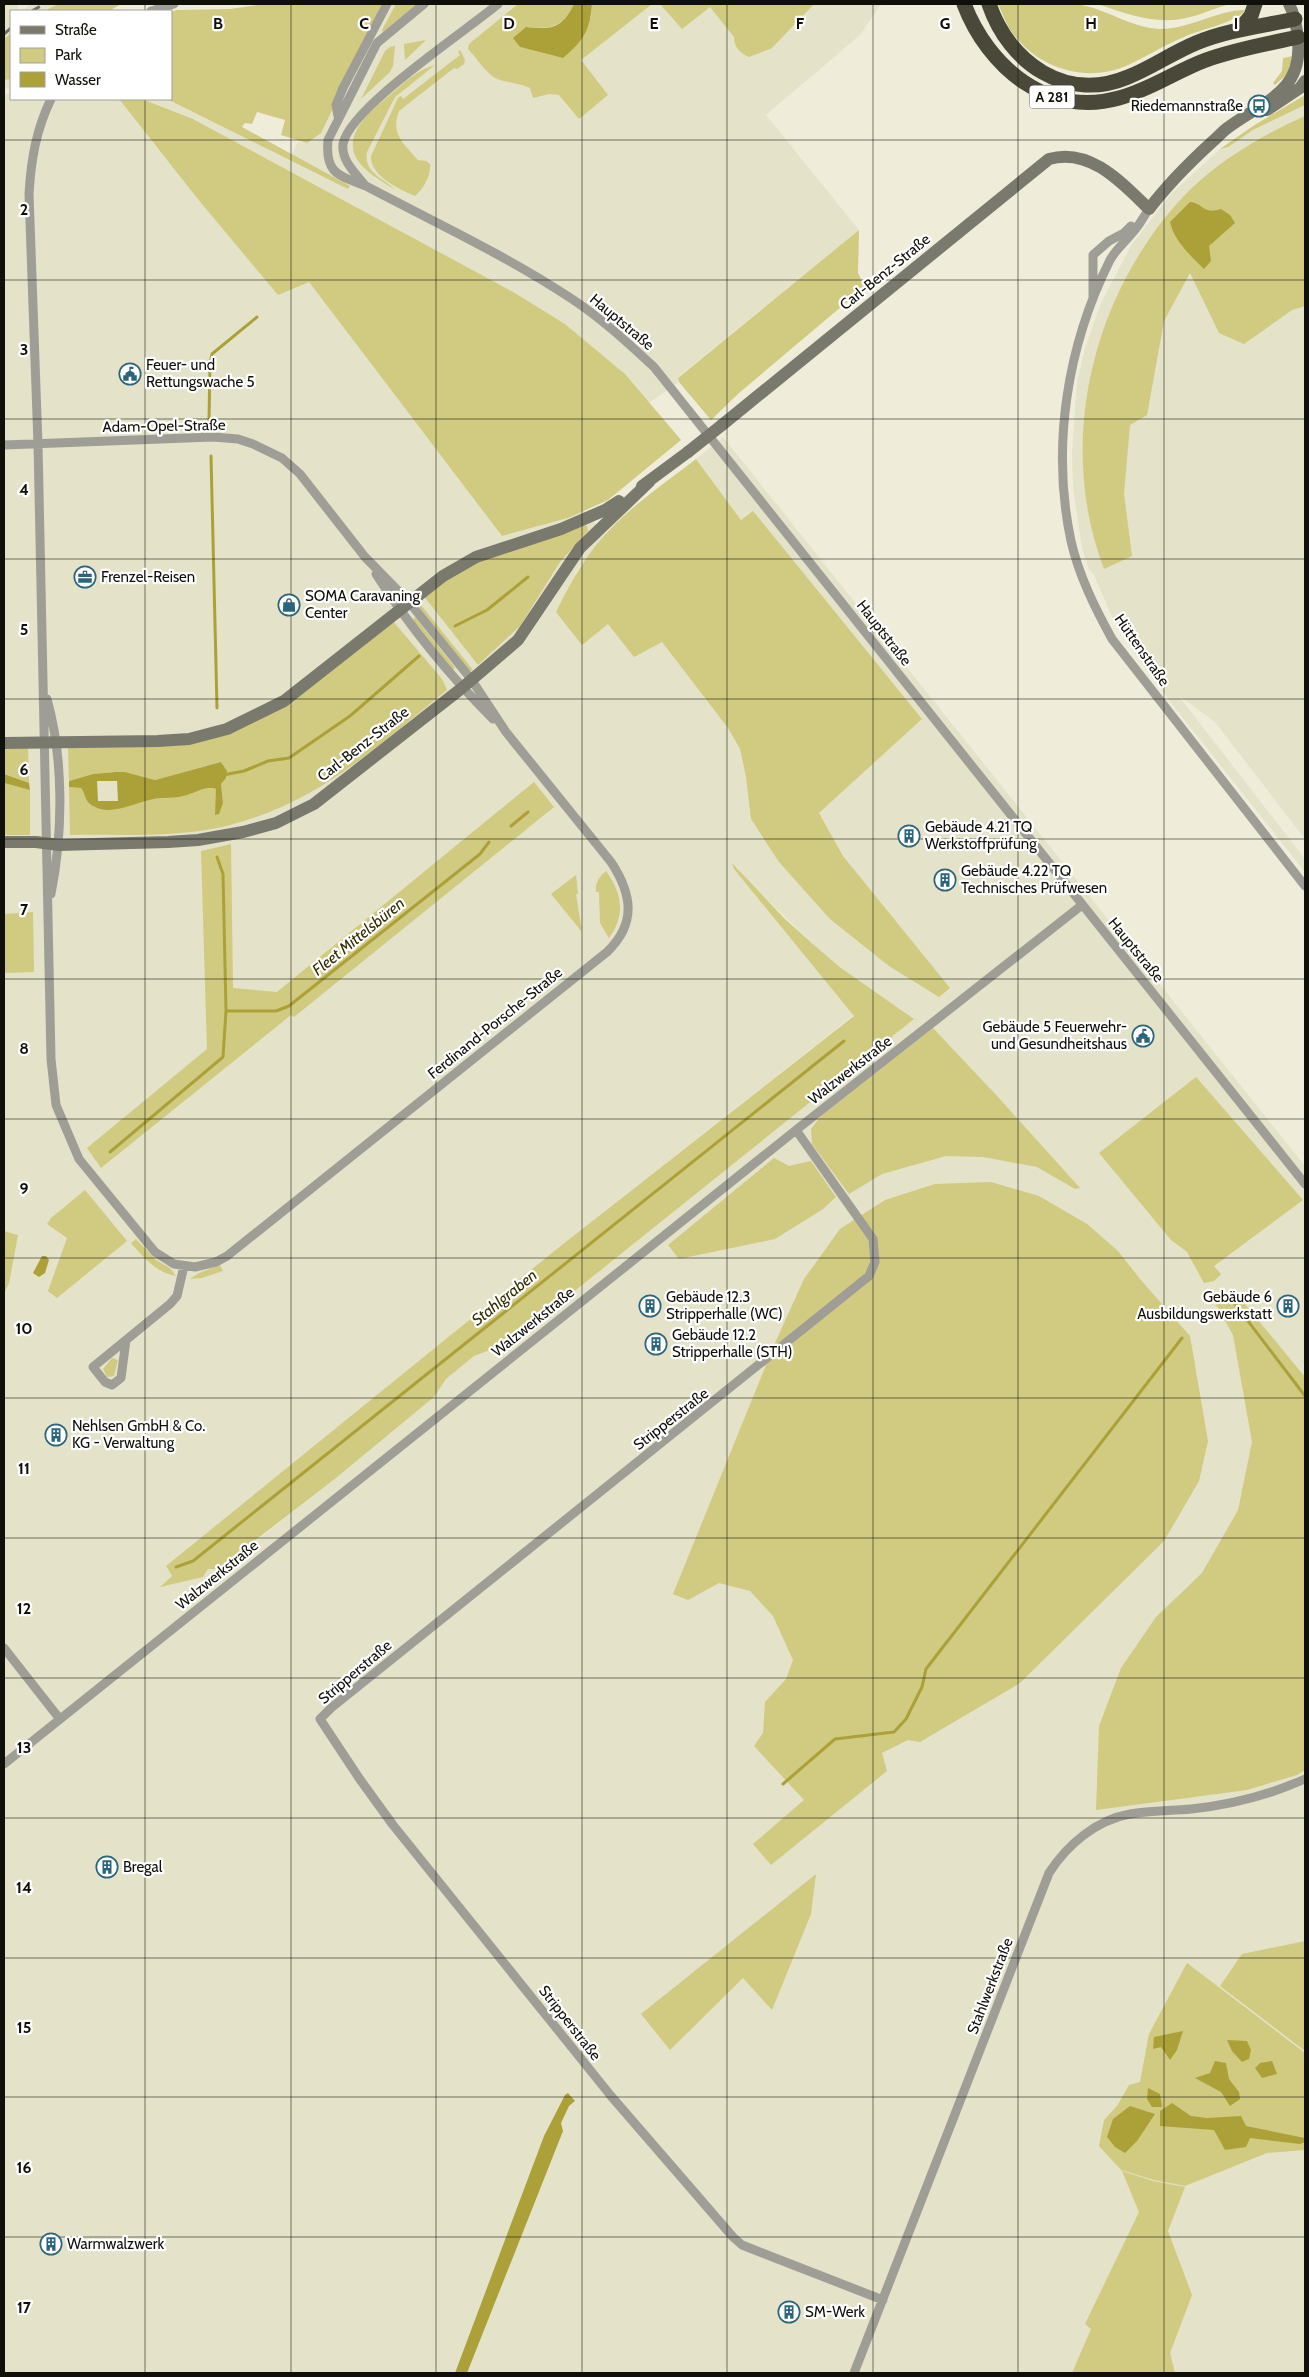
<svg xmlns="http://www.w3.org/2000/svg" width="1309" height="2377" viewBox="0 0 1309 2377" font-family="Cabin,sans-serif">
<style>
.built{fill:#e4e2c8;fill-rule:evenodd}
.green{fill:#d1ca81}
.water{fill:#aca139;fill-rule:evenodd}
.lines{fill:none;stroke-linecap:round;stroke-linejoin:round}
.stream{stroke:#aca139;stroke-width:3}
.street{stroke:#9f9e96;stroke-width:9}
.secondary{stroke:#7a796d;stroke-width:12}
.highway{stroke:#494839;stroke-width:15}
.rail{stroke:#706f64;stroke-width:3;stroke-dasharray:9 9;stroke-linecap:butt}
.secondary-bridge{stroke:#7a796d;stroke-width:12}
.grid{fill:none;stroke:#10100a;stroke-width:1;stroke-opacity:0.55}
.labels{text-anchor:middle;stroke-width:4.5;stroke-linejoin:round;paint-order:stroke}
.shield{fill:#fff;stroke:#585854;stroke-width:1}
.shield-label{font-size:14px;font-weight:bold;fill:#10100a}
.poi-label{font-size:15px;fill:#10100a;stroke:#fff;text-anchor:start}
.street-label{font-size:15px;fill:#10100a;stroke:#fff}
.water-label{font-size:16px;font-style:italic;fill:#342f02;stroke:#fff}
.grid-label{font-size:16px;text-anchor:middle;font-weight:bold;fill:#10100a;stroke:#fff;stroke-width:4.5;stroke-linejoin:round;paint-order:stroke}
</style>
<rect width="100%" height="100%" fill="#efedda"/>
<path class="built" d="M4,4H18V11H11V88L4,89Z
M31,4H58L44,11H21Z
M384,4H881L860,35L766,115L859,230L678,377L679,382L649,403L625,374L565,324L515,293L193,119L142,99H167L289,159L298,142L307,143L335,102Z
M11,93V99H119L197,198L309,282L502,536L568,518L584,511L606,534L575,573L608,624L662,642L728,728L740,749L746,777L894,920L843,856L819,813L922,719L753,512L741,520L696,459L723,437L1305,1166V2373H4V94ZM737,867L748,881L814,945L841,968L914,1019L526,1330L508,1343L474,1356L446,1379L434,1397L336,1478L247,1548L226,1563L161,1586L172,1576L166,1566L558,1248L854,1015L734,869Z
M1305,105V839L1215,722L1178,695L1305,859V872L1179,713L1139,660L1112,617L1093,573L1089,570L1082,548L1073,488L1072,452L1077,383L1085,348L1101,303L1132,244L1171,194L1220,149L1228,147L1253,130Z"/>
<path class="green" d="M58,4H121L109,11H44Z
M264,4H384L321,133L307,143L281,135L285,120L257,112L252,124L245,123L242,127L350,186L348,189L167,99H171V12L176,10L230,9Z
M396,4H419L383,32L382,30Z
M518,4H574C562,28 552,29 526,27L520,47L563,58L591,17L592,4H652L581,60L608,95L579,119L559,95L549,94L533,98L530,88C520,83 510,83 500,80C487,76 477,58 468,49L469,44Z
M660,4H814L772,48L749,57C740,53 734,47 734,37L710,7L682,29Z
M998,4C1023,4 1050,1 1075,4C1104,7 1130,28 1160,29C1191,29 1216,10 1246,10C1235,23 1201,29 1184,37C1164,45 1146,57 1126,66C1083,84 1034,67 1009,28C1005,21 1002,12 998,4Z
M1097,4H1231C1216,7 1204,14 1190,17C1157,26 1128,14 1097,4Z
M11,33V79L4,80V39Z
M426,40L405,60L404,44Z
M395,46L393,66L390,72L361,99L385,51L390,47Z
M460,50L465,60L464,64L457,69L454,68L399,111C390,134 404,144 418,160L426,161L430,164C431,176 424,188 415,196C399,189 370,176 371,156L398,98L401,96L403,99L460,55L458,52Z
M1293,56L1288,73L1275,85L1273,83L1282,71L1283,58Z
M435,65L395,97L367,152C363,173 384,178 395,190C385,183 372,176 363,167C336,139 369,112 390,95C404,83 417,70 435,65Z
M1305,95V105L1253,130L1228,147L1220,149L1253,126Z
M119,99H142L193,119L515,293L565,324L625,374L681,440L608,500L568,518L502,536L309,282L278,295L197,198Z
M1305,116V306L1292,310L1244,344L1219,333L1190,273L1164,321L1147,415L1130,425L1124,494L1132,556L1104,569C1056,444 1092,294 1183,197C1215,163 1262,135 1305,116Z
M859,230L858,273L867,291L848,301L739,393L711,420L679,382L678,378Z
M696,459L741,520L753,511L922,719L819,813L843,856L950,988L939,997L889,966L830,919L779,862L751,819L746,777L740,749L728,728L662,642L634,657L608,624L582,645L556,612C568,588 580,565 597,544C624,510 663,485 696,459Z
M584,525L587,526L588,531L560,562L520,626L478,665L423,595L474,561Z
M417,600L473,670L472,671L469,670L416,604Z
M415,617L453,665L455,668L452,670L415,624L413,619Z
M392,620L442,679L447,690C374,749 316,805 222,827C173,838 120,834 70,835L69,787L81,788L94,807C120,812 128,803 151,799C161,798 172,799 182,796C194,794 205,786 216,789V815L223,803L221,784L226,778L227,771L221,762L155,780L125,772H116L93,774L69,781L68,747L234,731Z
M28,748L29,783L4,774V749Z
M534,782L554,807L294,1017L291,1015L101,1168L87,1148L207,1049L201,851L231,844L233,988L277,992Z
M4,783L30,790V835H4Z
M732,863L785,919L814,945L841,968L914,1019L526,1330L508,1343L474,1356L446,1379L434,1397L336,1478L226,1563L217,1569H208L203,1577L160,1587L172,1576L166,1566L558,1248L854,1016L734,869Z
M606,871C622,893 626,915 609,938L600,923L599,892H596C595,883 599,877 606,871Z
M576,875L578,894H576L582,932L551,894Z
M33,912L34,972L4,973V914Z
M933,1028L998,1097L1080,1188L1075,1189L1037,1167L983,1157L946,1156L882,1174L849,1194L812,1144L811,1129L820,1117Z
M1196,1077L1303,1200L1214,1266L1221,1274L1214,1281L1204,1283L1187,1252L1171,1240L1099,1153Z
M774,1158L789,1166L811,1161L836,1197L823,1209L775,1239L679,1259L668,1245Z
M991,1182L1039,1196L1087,1224L1118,1251L1140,1279L1190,1336L1208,1441L1199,1481L1164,1541L1020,1683L920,1742L908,1740L882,1753L887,1771L771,1865L753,1844L804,1800L754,1746L763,1733L765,1702L786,1679L793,1660L773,1616L750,1591L719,1583L688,1600L673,1594L775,1343L804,1279L840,1229L885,1200L935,1184Z
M85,1190L127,1241L57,1298L48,1291L67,1238L47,1224L51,1218Z
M4,1231L18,1235L9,1283L4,1294Z
M136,1239L156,1260L170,1268L176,1276C157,1273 143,1257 131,1243Z
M220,1265L223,1271L202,1278L190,1279L199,1273Z
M1240,1298L1305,1377V1770L1297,1775L1247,1790L1096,1810L1099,1726L1121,1668L1156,1617L1202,1573L1238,1510L1252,1442L1233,1335L1213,1299Z
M112,1358L118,1360L114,1376L107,1377L103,1369Z
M816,1874L811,1914L772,2010L743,1978L670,2050L641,2014Z
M1305,1941V2051L1220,1986L1242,1954Z
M1187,1963L1305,2053V2150L1267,2153L1185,2186L1154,2180L1121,2170L1099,2146L1104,2120L1117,2106L1129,2085L1140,2082L1149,2034Z
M1122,2171L1153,2181L1185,2187L1168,2231L1192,2295L1170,2353L1175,2373H1072L1091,2329L1085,2324L1139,2212Z"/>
<path class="water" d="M574,4H592C590,31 583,41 563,58L520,47L513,38L526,27C553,30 562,28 574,4Z
M1190,202C1204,203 1202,215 1221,209L1230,215L1235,223L1209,246L1211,261L1204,269C1191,256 1174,241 1170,222Z
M221,762L227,771L226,778L221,784L223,803L219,814L215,815L216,789C206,785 194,794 183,796C172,799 160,797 149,800C132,804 110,816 93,806C84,801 86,794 81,788L69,787V781L93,774L116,772H125L155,780ZM97,781H117L118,801H98Z
M4,774L29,783L30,790L4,783Z
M42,1256H46L49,1260L45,1273L39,1277L33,1273Z
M1183,2031L1177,2050L1170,2060L1161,2047L1153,2049L1154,2037Z
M1227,2040L1247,2041L1251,2050L1249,2059L1242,2062L1232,2051Z
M1215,2061L1226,2063L1229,2079L1239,2092L1240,2099L1230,2106L1221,2092L1195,2078L1210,2073Z
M1272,2061L1277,2074L1262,2078L1255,2068L1260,2063Z
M1148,2088L1160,2094L1162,2107H1152L1147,2099Z
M568,2093L575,2101L569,2106L561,2123L563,2131L467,2373H455L544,2136L565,2095Z
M1172,2103L1191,2116L1207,2118L1241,2116L1246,2126L1305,2138V2142L1300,2144L1250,2138L1246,2147L1225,2150L1214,2130L1160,2126V2111Z
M1130,2106L1155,2114L1137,2141L1125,2153L1115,2147L1107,2137L1113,2119Z"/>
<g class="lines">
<path class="stream" d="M209,420L210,363L212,354L257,317
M211,456L217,708
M455,626L487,610L528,577
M223,775L244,771L268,761L289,758L350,716L419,656
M511,826L528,812
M226,1011H276L289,1006L480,854L489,842
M110,1152L223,1057L226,1011L223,874L217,857
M1235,1304L1305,1396
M176,1567L193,1561L844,1041
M783,1784L835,1739L894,1732L906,1719L922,1687L926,1669L1182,1338"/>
<path class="street" d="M424,4L377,43L328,140C325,174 338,175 366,186C434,222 505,255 569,297C600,317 627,342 654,367L1305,1184
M151,11L174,4
M338,116L336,105L343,88L387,4
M364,184C355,173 341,160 343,144C349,108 466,31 498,4
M1149,209C1144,216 1140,224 1134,231C1126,241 1116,249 1110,260C1067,346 1051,447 1071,541C1079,576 1095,608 1112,639L1305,886
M1093,297V255L1109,241L1124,233L1131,226
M4,445L213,437L238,439L253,444L282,458L300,474L365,557L409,602L471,679L506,732L611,862C632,894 637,923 607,952L227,1256L216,1262L195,1267L174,1264L155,1252L79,1159L56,1105L51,1059L38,444L29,194C31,160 36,130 51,99
M376,574C410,627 449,675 493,719
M47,699C64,760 63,833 51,894
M796,1130L873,1239L875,1262L869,1276L331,1708L320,1719L359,1778L393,1825L611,2096L733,2237L742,2245L883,2300
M126,1340L121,1378L112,1385L105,1382L93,1367L170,1304L177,1296L184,1266
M4,1648L59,1718
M4,1764L796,1130L1082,905
M854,2373L1049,1873C1067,1845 1096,1820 1130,1814C1150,1810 1171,1811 1191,1809C1230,1805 1269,1795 1305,1779"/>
<path class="secondary" d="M1267,110L1300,88L1305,81
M722,425L1049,159C1090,147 1122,183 1149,209C1168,184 1189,163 1212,142C1217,138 1221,133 1226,129C1261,102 1303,93 1298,41C1297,28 1295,15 1289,4
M642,486L688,452
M4,743L158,741L189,739L227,729L284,701L443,576L476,557L561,529L605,510L619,501
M4,842H36L59,845L168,842L198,840L243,832L276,823L314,804L462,688L518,640L580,548L649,482"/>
<path class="highway" d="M964,4C988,67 1048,118 1119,98C1150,90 1176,71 1206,60C1236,49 1267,44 1298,37
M989,4C1009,63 1066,103 1128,77C1151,68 1172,53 1196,43C1227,30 1262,26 1295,19
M1239,30L1251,16L1255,4"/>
<path class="rail" d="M32,11L44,4
M4,34L11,28"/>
<path class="secondary-bridge" d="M688,452L722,425"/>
</g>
<path class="grid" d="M145,4V11M291,4V2373M436,4V2373M582,4V2373M727,4V2373M873,4V2373M1018,4V2373M1164,4V2373M145,99V2373M4,140H1305M4,280H1305M4,419H1305M4,559H1305M4,699H1305M4,839H1305M4,979H1305M4,1119H1305M4,1258H1305M4,1398H1305M4,1538H1305M4,1678H1305M4,1818H1305M4,1958H1305M4,2097H1305M4,2237H1305"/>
<defs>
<g id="bus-ring" transform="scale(1.125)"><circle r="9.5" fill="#fff" stroke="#2c647e" stroke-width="1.5"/><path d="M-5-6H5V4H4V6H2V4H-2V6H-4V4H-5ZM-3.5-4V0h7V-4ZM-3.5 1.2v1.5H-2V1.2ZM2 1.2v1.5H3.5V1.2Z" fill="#2c647e"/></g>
<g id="civic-ring" transform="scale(1.125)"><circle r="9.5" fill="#fff" stroke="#2c647e" stroke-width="1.5"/><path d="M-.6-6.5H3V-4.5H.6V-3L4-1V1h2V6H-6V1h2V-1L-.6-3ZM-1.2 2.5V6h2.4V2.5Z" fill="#2c647e"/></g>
<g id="office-ring" transform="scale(1.125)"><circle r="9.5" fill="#fff" stroke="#2c647e" stroke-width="1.5"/><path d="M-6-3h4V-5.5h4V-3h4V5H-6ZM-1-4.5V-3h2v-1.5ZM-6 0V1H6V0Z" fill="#2c647e"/></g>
<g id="shop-ring" transform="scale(1.125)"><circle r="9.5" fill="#fff" stroke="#2c647e" stroke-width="1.5"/><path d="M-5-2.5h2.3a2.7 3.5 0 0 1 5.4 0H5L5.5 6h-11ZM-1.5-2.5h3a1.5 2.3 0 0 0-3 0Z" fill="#2c647e"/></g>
<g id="building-ring" transform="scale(1.125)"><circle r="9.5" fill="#fff" stroke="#2c647e" stroke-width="1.5"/><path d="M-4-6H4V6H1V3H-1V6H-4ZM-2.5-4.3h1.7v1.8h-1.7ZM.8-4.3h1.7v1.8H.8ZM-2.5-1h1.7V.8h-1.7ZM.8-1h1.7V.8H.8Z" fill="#2c647e"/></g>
</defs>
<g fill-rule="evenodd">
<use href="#bus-ring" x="1259" y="106"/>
<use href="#civic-ring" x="130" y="374"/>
<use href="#office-ring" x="85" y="577"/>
<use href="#shop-ring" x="289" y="605"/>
<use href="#building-ring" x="909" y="836"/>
<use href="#building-ring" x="945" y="880"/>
<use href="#civic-ring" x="1143" y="1036"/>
<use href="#building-ring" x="650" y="1306"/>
<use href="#building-ring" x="1288" y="1306"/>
<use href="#building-ring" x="656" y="1344"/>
<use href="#building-ring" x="56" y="1435"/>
<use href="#building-ring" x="107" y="1867"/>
<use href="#building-ring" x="51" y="2244"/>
<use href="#building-ring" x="789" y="2312"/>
</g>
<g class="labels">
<rect class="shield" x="1029.5" y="85.5" width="45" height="23" rx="4"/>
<g class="shield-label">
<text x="1052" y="102">A 281</text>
</g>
<g class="poi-label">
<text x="1243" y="111" text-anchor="end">Riedemannstraße</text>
<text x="146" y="370">Feuer- und<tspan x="146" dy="17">Rettungswache 5</tspan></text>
<text x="101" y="582">Frenzel-Reisen</text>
<text x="305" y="601">SOMA Caravaning<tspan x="305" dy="17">Center</tspan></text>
<text x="925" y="832">Gebäude 4.21 TQ<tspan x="925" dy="17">Werkstoffprüfung</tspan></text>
<text x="961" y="876">Gebäude 4.22 TQ<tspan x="961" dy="17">Technisches Prüfwesen</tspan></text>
<text x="1127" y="1032" text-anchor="end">Gebäude 5 Feuerwehr-<tspan x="1127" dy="17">und Gesundheitshaus</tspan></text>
<text x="666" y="1302">Gebäude 12.3<tspan x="666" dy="17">Stripperhalle (WC)</tspan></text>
<text x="1272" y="1302" text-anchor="end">Gebäude 6<tspan x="1272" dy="17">Ausbildungswerkstatt</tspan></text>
<text x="672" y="1340">Gebäude 12.2<tspan x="672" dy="17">Stripperhalle (STH)</tspan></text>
<text x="72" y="1431">Nehlsen GmbH &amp; Co.<tspan x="72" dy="17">KG - Verwaltung</tspan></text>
<text x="123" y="1872">Bregal</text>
<text x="67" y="2249">Warmwalzwerk</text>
<text x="805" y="2317">SM-Werk</text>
</g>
<g class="street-label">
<text transform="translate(885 272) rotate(-39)" y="5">Carl-Benz-Straße</text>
<text transform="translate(622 322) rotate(40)" y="5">Hauptstraße</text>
<text transform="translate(164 426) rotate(-1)" y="5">Adam-Opel-Straße</text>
<text transform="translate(884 633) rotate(52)" y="5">Hauptstraße</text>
<text transform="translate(1142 650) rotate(55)" y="5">Hüttenstraße</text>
<text transform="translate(363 744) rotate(-38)" y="5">Carl-Benz-Straße</text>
<text transform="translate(1136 950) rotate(51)" y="5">Hauptstraße</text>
<text transform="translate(495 1023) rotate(-39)" y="5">Ferdinand-Porsche-Straße</text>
<text transform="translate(850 1070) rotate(-38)" y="5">Walzwerkstraße</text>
<text transform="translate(533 1322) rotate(-39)" y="5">Walzwerkstraße</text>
<text transform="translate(671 1419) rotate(-38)" y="5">Stripperstraße</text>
<text transform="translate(217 1575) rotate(-39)" y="5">Walzwerkstraße</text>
<text transform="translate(355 1672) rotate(-40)" y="5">Stripperstraße</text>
<text transform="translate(990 1986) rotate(-69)" y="5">Stahlwerkstraße</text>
<text transform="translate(570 2023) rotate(52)" y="5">Stripperstraße</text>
</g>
<g class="water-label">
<text transform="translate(358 936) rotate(-39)" y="6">Fleet Mittelsbüren</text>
<text transform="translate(504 1297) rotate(-39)" y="6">Stahlgraben</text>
</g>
</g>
<g class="grid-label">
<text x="218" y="29">B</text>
<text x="364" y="29">C</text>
<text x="509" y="29">D</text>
<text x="654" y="29">E</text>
<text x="800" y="29">F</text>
<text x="945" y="29">G</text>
<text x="1091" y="29">H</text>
<text x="1236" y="29">I</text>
<text x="24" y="215">2</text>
<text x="24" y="355">3</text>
<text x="24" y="495">4</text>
<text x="24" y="635">5</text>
<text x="24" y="775">6</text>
<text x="24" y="915">7</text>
<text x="24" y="1054">8</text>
<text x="24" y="1194">9</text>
<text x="24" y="1334">10</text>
<text x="24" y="1474">11</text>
<text x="24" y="1614">12</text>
<text x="24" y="1753">13</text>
<text x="24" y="1893">14</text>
<text x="24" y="2033">15</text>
<text x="24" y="2173">16</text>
<text x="24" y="2313">17</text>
</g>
<rect width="1309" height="2377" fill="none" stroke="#10100a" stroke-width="10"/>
<rect x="10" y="10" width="162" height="90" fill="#ffffff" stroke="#9f9f9d"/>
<rect x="20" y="26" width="25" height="8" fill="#7a796d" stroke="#9f9f9d"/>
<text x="55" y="35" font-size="15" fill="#10100a">Straße</text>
<rect x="20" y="48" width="25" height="15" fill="#d1ca81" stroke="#9f9f9d"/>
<text x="55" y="60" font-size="15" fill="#10100a">Park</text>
<rect x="20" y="72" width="25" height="15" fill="#aca139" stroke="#9f9f9d"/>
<text x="55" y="85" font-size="15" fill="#10100a">Wasser</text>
</svg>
